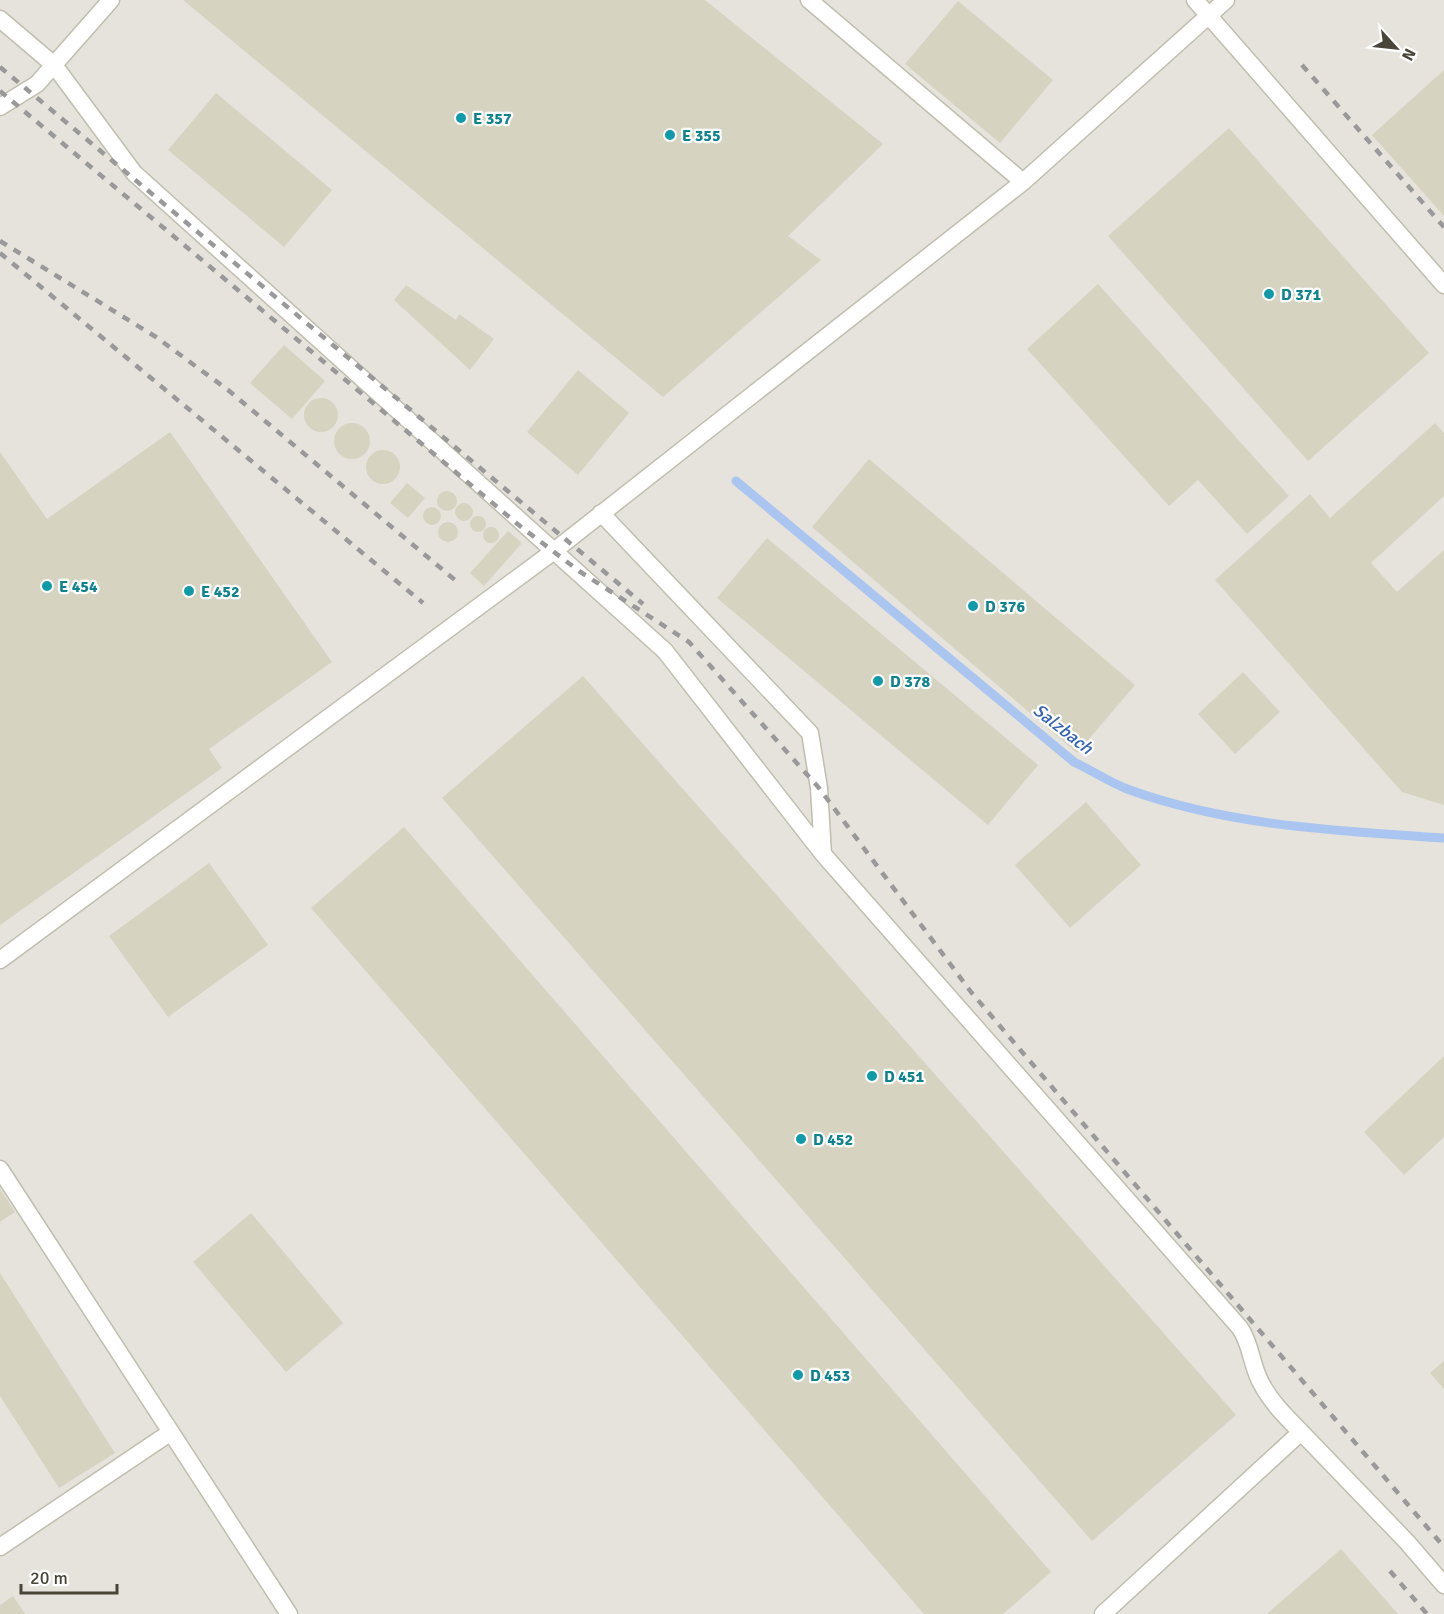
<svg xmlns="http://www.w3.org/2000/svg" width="1444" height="1614" viewBox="0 0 1444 1614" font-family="Signika,sans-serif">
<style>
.industrial{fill:#e5e3dc}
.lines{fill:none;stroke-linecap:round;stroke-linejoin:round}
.stream{stroke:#aac5ef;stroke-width:9}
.building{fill:#d7d3c1}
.lane-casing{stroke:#c1beae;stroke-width:19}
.lane{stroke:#fff;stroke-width:16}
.rail{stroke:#999;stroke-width:4.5;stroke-dasharray:8 8;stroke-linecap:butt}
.culture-dot{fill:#0f9aa8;stroke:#fff;stroke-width:2}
.labels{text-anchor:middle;stroke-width:4.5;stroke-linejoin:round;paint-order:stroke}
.culture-label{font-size:16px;font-weight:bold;fill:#0d838f;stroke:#fff;text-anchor:start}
.water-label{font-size:18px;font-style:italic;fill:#3463b4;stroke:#fff}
</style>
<rect width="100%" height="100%" fill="#f5f4eb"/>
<path class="industrial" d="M0,0H1444V1614H0Z"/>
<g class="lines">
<path class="stream" d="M736,481L1074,762C1091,770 1109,782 1127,789C1228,826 1338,831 1444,838"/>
</g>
<path class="building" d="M183,0H705L883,144L788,236L821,260L663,397Z
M958,1L1053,80L1000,143L905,64Z
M1444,70V216L1372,135Z
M216,93L332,190L284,247L168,150Z
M1229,128L1429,353L1308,461L1108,236Z
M1098,284L1289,496L1247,534L1198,480L1169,506L1027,349Z
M406,285L456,320L459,314L494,339L470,370L394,300Z
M284,345L325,381L292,419L250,383Z
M578,370L629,413L578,475L527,432Z
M304 415a17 17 0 1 1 34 0a17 17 0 1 1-34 0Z
M1435,423L1444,433V496L1371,563L1397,592L1444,550V805L1402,792L1215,580L1310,494L1330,518Z
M334 441a18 18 0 1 1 36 0a18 18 0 1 1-36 0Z
M170,432L332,662L209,749L222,768L0,925V452L47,519Z
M366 467a17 17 0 1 1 34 0a17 17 0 1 1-34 0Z
M869,459L1135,685L1077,753L812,527Z
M407,483L425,498L408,518L390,503Z
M437 501a10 10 0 1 1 20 0a10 10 0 1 1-20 0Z
M455 512a9 9 0 1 1 18 0a9 9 0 1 1-18 0Z
M423 516a9 9 0 1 1 18 0a9 9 0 1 1-18 0Z
M470 524a8 8 0 1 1 16 0a8 8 0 1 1-16 0Z
M438 532a10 10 0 1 1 20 0a10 10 0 1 1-20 0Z
M483 535a8 8 0 1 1 16 0a8 8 0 1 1-16 0Z
M508,531L522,543L484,586L470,573Z
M767,538L1038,765L988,825L717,598Z
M1243,672L1280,712L1235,754L1198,714Z
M583,676L1236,1415L1092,1541L442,798Z
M1086,802L1141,865L1070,928L1015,865Z
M404,827L1051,1572L1003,1614H924L311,908Z
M209,863L268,945L168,1017L109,936Z
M1444,1056V1137L1404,1175L1364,1132Z
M0,1189L15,1212L0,1222Z
M251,1213L343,1323L286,1372L193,1262Z
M0,1273L115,1453L59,1488L0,1396Z
M1444,1361V1389L1430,1373Z
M1341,1549L1398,1614H1267Z
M13,1596L25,1614H0V1605Z"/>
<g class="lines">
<g class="lane-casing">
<path id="lane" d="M809,0L1023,182
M1195,0L1444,285
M0,19L54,65L134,173L665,651L823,854L1240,1328C1251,1344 1251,1363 1260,1381C1270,1401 1285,1416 1301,1432
M0,107L37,84L111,0
M601,513L810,733L819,788L823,854
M0,960L554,551L1023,182L1226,0
M0,1169L289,1614
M0,1547L171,1432
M1103,1614L1301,1432L1407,1542L1444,1585"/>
</g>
<use href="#lane" class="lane"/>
<path class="rail" d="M1302,65L1444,227
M0,67L643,604
M0,91L520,526L579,571L689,642L819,788L971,992L1444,1547
M0,241L156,337L228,390L455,580
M0,253L423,603
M1390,1571L1427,1614"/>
</g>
<g class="culture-dot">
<circle cx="461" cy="118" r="6"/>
<circle cx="670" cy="135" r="6"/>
<circle cx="1269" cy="294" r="6"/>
<circle cx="47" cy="586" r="6"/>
<circle cx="189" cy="591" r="6"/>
<circle cx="973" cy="606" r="6"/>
<circle cx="878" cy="681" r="6"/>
<circle cx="872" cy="1076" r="6"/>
<circle cx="801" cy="1139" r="6"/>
<circle cx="798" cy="1375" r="6"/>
</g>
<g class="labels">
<g class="culture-label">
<text x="473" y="124">E 357</text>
<text x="682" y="141">E 355</text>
<text x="1281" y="300">D 371</text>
<text x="59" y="592">E 454</text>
<text x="201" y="597">E 452</text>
<text x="985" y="612">D 376</text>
<text x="890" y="687">D 378</text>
<text x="884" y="1082">D 451</text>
<text x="813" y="1145">D 452</text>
<text x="810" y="1381">D 453</text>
</g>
<g class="water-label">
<text transform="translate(1063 729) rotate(38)" y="6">Salzbach</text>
</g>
</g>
<g transform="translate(1396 48) rotate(117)" stroke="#ffffff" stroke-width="4.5" paint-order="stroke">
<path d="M0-4.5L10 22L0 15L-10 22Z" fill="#494639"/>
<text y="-9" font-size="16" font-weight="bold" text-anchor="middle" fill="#494639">N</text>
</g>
<path d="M21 1584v9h96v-9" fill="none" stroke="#494639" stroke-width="3"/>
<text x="30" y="1584" font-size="18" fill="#494639" stroke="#ffffff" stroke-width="4.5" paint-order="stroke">20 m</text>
</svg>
